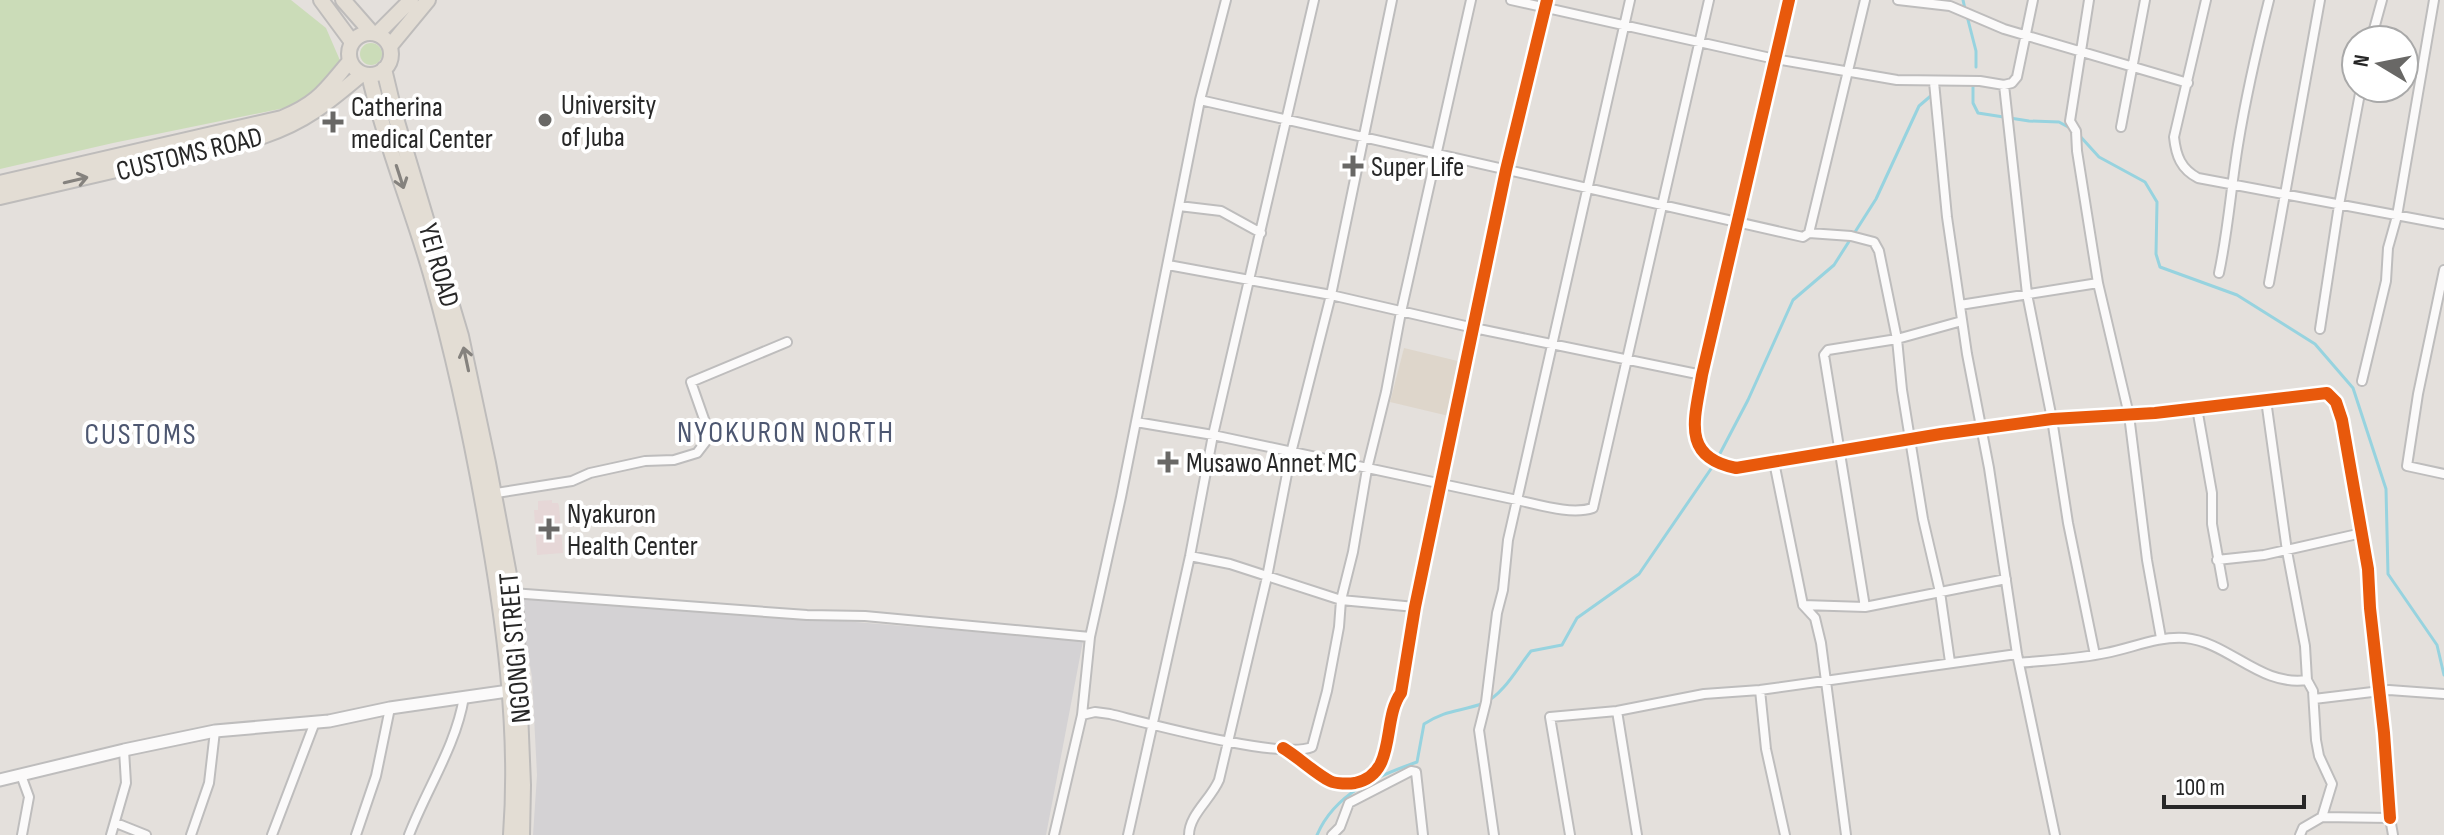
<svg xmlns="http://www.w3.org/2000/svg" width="2444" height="835" viewBox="0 0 2444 835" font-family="'Sofia Sans Condensed',sans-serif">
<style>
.industrial{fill:#d4d2d4}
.education{fill:#ded6cb}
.medical{fill:#e6d7d7}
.green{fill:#cbdcb8}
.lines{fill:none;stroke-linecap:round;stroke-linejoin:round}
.stream{stroke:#97d3df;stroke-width:3}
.minor-casing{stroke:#bebdbd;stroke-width:12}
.tertiary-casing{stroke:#bebdbd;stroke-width:15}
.primary-casing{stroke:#bebcbb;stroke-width:18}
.minor{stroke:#fbfafa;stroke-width:8}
.tertiary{stroke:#fbfafa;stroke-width:11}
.primary{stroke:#e3ddd4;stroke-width:14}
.cycleway-casing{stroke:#fff;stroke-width:17}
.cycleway{stroke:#e8590c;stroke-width:12}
.oneway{stroke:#85827e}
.poi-dot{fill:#696866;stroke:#fff;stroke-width:3}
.labels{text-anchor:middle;stroke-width:8;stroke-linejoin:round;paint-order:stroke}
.poi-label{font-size:28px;fill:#272727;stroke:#fff;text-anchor:start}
.street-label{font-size:28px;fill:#272727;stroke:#fff}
.neighbourhood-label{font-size:30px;letter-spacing:2px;fill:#4d5771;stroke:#fff}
</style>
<rect width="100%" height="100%" fill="#e4e0dc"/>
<path class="industrial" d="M518,597L723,611L1083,641L1046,835H533L537,775L532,677Z"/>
<path class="education" d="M1404,348L1466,363L1453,417L1390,402Z"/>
<path class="medical" d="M552,500V503H558L559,506L563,553L537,555L534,510H538V501Z"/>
<path class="green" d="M0,0H291L326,28L342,65L299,105L113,143L0,169Z
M360 54a11 11 0 1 1 22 0a11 11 0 1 1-22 0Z"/>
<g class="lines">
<path class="stream" d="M1963,0L1965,9
M1967,16L1976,51V67
M1973,84V103L1978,113L2029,121L2059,122L2070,128
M2079,135L2099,157L2145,182L2157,202L2156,254L2160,267L2237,295L2315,344L2353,388L2386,489L2388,574L2437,645L2444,675
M1317,835C1335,793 1377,776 1417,762L1424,724C1447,709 1460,712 1484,703C1503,695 1518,667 1531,651L1562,645L1577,618L1639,574L1715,463L1748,400L1793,300L1834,265L1876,199L1919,106L1933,94"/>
<g class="minor-casing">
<path id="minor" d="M1511,0L1775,59L1897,80L1980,81L2004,85L2012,83L2017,77L2033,0
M1789,0L1702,375C1695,418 1680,457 1736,468L1941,434L2052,419L2155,413L2327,393L2336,402L2342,420L2368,569L2370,608L2384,733L2390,818
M1898,0L1950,6L2004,29L2188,83
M2089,0L2070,121L2076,131L2077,151L2098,283L2129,415L2147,560L2161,638
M2206,0L2174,137C2176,156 2181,169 2198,178L2444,224
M2371,40L2382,0
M1934,82L1947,217L1967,354L1989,468L2017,654L2055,835
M2004,85L2027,294L2052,419L2068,523L2095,655
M1200,100L1803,237L1809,233L1865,0
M2121,127L2145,0
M1179,206L1221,211L1261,233
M1809,233L1851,236L1874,242L1879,251L1897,339L1902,390L1923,519L1940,592L1950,662
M1168,265L1331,295L1474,328L1702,375
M2444,270L2418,394L2407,466L2444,474
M2219,273C2228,231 2231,188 2238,145C2246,96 2257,48 2269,0
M2269,283L2320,0
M1960,305L2098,283
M2320,329L2339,205L2361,88
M2362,381L2386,281L2388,248L2397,216L2434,0
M2266,400L2287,551L2305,646L2307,680L2313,691L2316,740L2319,756L2332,784L2322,817L2303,828L2300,835
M2197,408L2212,493V524L2223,585
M1136,422L1213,435L1517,500C1540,505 1571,515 1593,508L1709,0
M1774,462L1803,605L1815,618L1821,643L1846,835
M490,494L572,481L590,473L645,461L674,460L697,453L710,436L691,382L787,342
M2217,560L2264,555L2362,533
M512,593L807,615L865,616L1090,637
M1803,605L1865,607L2006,579
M1415,607L1341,600L1353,552L1367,469L1386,392L1401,312L1471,0
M1865,607L1824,355L1828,350L1897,339L1962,321
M2019,663C2048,660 2078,659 2106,653C2132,648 2158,636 2185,638C2229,642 2260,687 2307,680
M1760,690L1766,749L1785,835
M2314,699L2389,690L2444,694
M1617,711L1637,835
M1082,715L1095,712L1110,714C1147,723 1282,760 1312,747L1327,691L1339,627L1341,600L1230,564L1190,556
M1283,748C1298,757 1316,774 1330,781C1336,784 1349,784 1355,783C1398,774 1381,720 1401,693L1415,607L1506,170L1547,0
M21,775L29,797L22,835
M2322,817L2390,818L2393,835
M116,823L146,835
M111,835L126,783L124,750
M191,835L209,783L215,731
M272,835L315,722
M356,835L376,776L390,708
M409,835C427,788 456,746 464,697
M1054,835L1082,715L1090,637L1121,497L1200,100L1226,0
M1128,835L1190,556L1213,435L1314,0
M1189,835C1189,815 1211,799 1219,780L1267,577L1291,453L1331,295L1392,0
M1332,835L1340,827L1349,803L1411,771L1416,772L1423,835
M1494,835L1479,730L1486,702L1497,613L1503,590L1508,540L1630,0
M1570,835L1550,717L1617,711L1704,694L1760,690L2017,654"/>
</g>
<g class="tertiary-casing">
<path id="tertiary" d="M0,780L124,750L215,731L329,721L390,708L515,690"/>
</g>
<g class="primary-casing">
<path id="primary" d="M321,0L352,42
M343,0L372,33
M349 54a21 21 0 1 1 42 0a21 21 0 1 1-42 0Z
M377,34L411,0
M390,46L428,0
M384,69L395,115L461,336L488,463L516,612L523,785L522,835
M369,75C385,144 413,210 432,278C454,356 471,436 485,515C504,620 519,728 511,835
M0,183L282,118C319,103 326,89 350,61
M0,197L263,136C305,122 329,102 362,74"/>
</g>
<use href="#minor" class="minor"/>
<use href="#tertiary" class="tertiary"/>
<use href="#primary" class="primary"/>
<g class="cycleway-casing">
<path id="cycleway" d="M1789,0L1702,375C1695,418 1680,457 1736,468L1941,434L2052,419L2155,413L2327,393L2336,402L2342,420L2368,569L2370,608L2384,733L2390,818
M1283,748C1298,757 1316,774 1330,781C1336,784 1349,784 1355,783C1398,774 1381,720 1401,693L1415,607L1506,170L1547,0"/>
</g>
<use href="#cycleway" class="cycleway"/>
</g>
<defs><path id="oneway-shaft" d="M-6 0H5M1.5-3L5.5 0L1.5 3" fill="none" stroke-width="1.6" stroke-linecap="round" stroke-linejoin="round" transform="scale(2)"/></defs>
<g class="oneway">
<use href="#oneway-shaft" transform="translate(400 177) rotate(72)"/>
<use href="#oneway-shaft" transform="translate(76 180) rotate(-13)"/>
<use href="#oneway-shaft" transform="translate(466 359) rotate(-102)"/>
</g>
<g class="poi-dot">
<circle cx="545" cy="120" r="8"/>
<path d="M329 110h8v8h8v8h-8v8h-8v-8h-8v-8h8z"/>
<path d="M1349 154h8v8h8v8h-8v8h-8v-8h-8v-8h8z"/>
<path d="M1164 450h8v8h8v8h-8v8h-8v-8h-8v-8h8z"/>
<path d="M545 517h8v8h8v8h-8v8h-8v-8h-8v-8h8z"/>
</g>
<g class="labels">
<g class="poi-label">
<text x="561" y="114">University<tspan x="561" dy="32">of Juba</tspan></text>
<text x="351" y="116">Catherina<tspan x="351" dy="32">medical Center</tspan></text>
<text x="1371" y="176">Super Life</text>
<text x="1186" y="472">Musawo Annet MC</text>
<text x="567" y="523">Nyakuron<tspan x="567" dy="32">Health Center</tspan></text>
</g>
<g class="street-label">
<text transform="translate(189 153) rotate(-14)" y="10">CUSTOMS ROAD</text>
<text transform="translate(440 265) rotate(74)" y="10">YEI ROAD</text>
<text transform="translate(514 648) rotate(-95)" y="10">NGONGI STREET</text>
</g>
<g class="neighbourhood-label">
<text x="786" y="442">NYOKURON NORTH</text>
<text x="141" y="444">CUSTOMS</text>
</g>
</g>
<g transform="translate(2380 64) rotate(280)"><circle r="38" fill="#ffffff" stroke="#a9a9a9" stroke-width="2"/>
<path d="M0-6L14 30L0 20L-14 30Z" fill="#696866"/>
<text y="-12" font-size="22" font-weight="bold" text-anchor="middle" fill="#272727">N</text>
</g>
<path d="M2164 795v12h140v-12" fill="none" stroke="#272727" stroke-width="4"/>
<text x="2176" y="795" font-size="24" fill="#272727" stroke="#ffffff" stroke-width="6" paint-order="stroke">100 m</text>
</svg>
